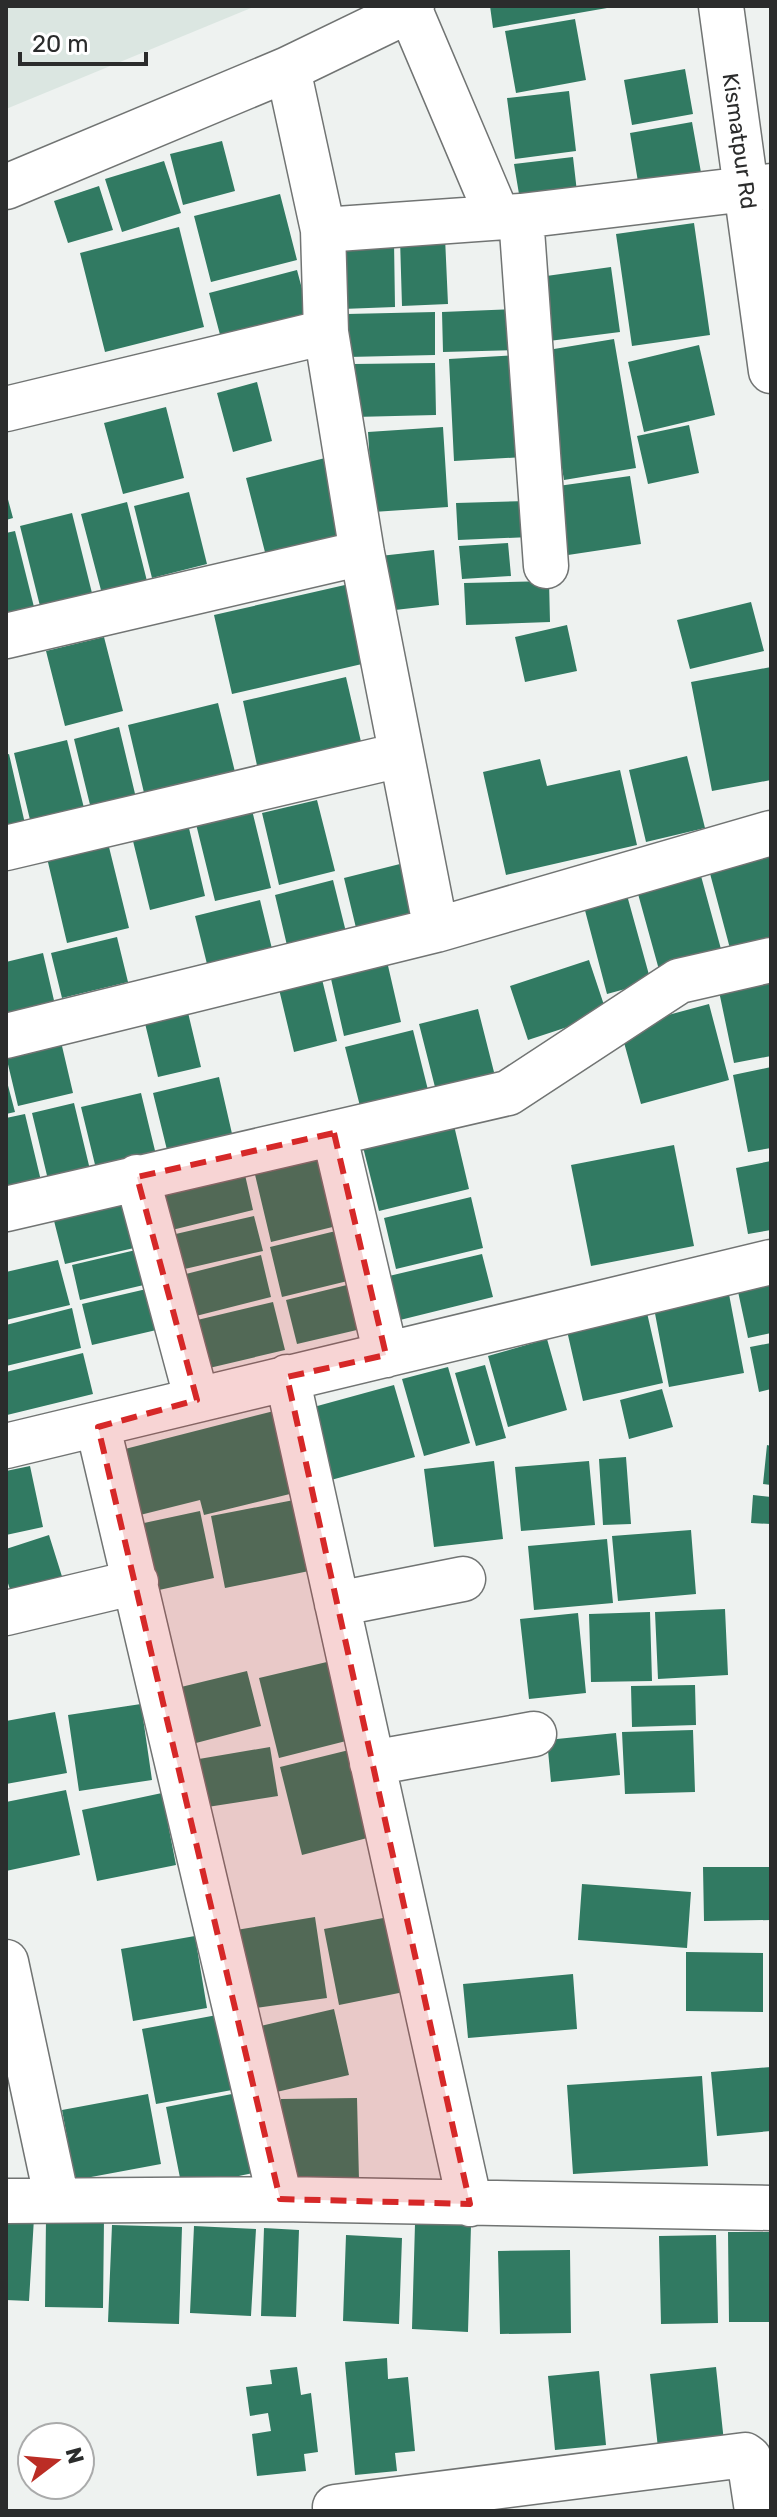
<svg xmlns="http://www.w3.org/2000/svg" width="777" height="2517" viewBox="0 0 777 2517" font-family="Rubik,sans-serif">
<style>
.built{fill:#dbe6e1}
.building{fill:#317a62}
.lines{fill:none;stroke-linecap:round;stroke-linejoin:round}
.minor-casing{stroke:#717473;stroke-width:47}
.minor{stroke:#fff;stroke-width:44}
.marked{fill:#d62828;fill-opacity:0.2;stroke:#d62828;stroke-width:6;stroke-dasharray:16 10;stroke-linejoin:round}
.labels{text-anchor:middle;stroke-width:8;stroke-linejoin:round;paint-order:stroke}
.street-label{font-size:22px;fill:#2b2c2c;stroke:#fff}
</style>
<rect width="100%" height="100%" fill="#eef2f0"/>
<path class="built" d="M6,6H250L251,8L6,109Z"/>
<path class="building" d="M490,6H607V8L493,28Z
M575,19L586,80L516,93L505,31Z
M685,69L693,114L632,125L624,80Z
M569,91L576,151L515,159L507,98Z
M692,122L702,178L639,188L630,133Z
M222,141L235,191L183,205L170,154Z
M573,157L577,192L520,200L514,164Z
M164,161L181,213L122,232L105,179Z
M99,186L113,230L68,243L54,201Z
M280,194L297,260L211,282L194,216Z
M694,223L710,335L632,346L616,234Z
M179,227L204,327L105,352L80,253Z
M445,237L448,304L402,306L400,239Z
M394,241L395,307L342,309L340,242Z
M611,267L620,332L541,342L532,278Z
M297,270L311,323L223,346L209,293Z
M515,309L516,350L443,352L442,312Z
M435,312V355L348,357L347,314Z
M614,339L636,468L564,480L542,351Z
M699,345L715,415L644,432L628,362Z
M518,355L524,457L454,461L449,359Z
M435,363L436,415L354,417L353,364Z
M257,382L272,441L233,452L217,393Z
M166,407L184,478L123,494L104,423Z
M689,425L699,473L648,484L637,436Z
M443,427L448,507L373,512L368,432Z
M329,457L349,534L266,556L246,478Z
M630,476L641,544L568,555L558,486Z
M6,492L13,518L6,520Z
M189,492L207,564L152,578L134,506Z
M528,501L530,537L458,540L456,503Z
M127,502L147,581L102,594L81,514Z
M72,513L94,601L42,614L20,526Z
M15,531L35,611L6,619V533Z
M508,543L511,576L462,579L459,546Z
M434,550L439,605L386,611L380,556Z
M549,581L550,622L466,625L464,583Z
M358,582L375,661L232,694L214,615Z
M751,602L764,651L690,669L677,620Z
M567,625L577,671L525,682L515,637Z
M104,637L123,711L65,726L46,651Z
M771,667V780L712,791L691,682Z
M346,677L362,746L258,770L243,701Z
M218,703L236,776L145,797L128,725Z
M119,727L137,802L92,813L74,739Z
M67,740L85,812L31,824L14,753Z
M9,754L26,828L6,833V755Z
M687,756L705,828L646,842L629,770Z
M540,759L547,786L620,770L637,845L506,875L483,772Z
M317,800L335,871L279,885L262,813Z
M252,810L271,888L215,901L196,824Z
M188,824L205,896L150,910L132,837Z
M108,843L129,928L67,943L47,858Z
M771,849V946L732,956L708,866Z
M404,863L417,918L357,932L344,878Z
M698,865L724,960L661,977L635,883Z
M333,880L349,944L290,958L275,895Z
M625,888L651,982L607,994L582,899Z
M260,900L275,961L210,976L195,916Z
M117,937L128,982L62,998L51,953Z
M43,953L56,1009L6,1022V962Z
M386,957L401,1022L344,1036L329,970Z
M589,960L607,1014L528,1040L510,986Z
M771,966V1056L734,1063L716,977Z
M321,975L337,1041L294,1052L278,985Z
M185,1000L201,1067L158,1077L142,1011Z
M709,1004L729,1080L641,1104L620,1028Z
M478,1009L495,1076L436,1091L419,1024Z
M58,1029L73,1093L18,1106L6,1056Z
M413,1030L430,1098L362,1114L345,1047Z
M771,1067V1148L748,1152L733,1075Z
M219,1077L233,1138L168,1154L153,1093Z
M6,1078L15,1112L6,1114Z
M141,1093L158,1163L98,1177L81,1107Z
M74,1103L92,1178L50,1188L32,1113Z
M25,1114L42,1185L6,1194V1118Z
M452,1117L469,1189L379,1211L361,1139Z
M330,1143L349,1223L271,1242L252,1162Z
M674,1145L694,1246L591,1266L571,1165Z
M771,1161V1230L748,1234L736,1168Z
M243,1166L253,1210L172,1230L161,1185Z
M122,1196L134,1248L65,1264L52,1213Z
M471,1197L483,1248L396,1269L384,1218Z
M254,1216L263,1251L176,1271L167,1236Z
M348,1228L360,1278L282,1297L270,1247Z
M140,1249L148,1284L80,1300L72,1265Z
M482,1254L493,1297L400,1320L389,1276Z
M261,1255L271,1297L192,1317L182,1275Z
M58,1260L70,1305L6,1320V1272Z
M771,1280V1333L748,1338L737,1287Z
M363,1281L374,1326L297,1344L286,1300Z
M155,1287L165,1328L92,1345L82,1304Z
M728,1289L744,1373L669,1387L653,1303Z
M273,1302L285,1350L205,1369L193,1321Z
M645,1304L663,1383L583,1401L565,1322Z
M72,1308L81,1348L6,1366V1325Z
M547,1339L567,1410L508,1427L488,1356Z
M771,1343V1389L759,1392L750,1347Z
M83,1353L93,1394L7,1415L6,1372Z
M485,1365L506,1438L476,1446L455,1373Z
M448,1367L470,1443L424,1456L402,1379Z
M394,1385L415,1457L331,1480L310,1408Z
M662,1389L673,1427L629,1439L620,1400Z
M274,1411L294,1493L204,1515L200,1500L140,1515L125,1449Z
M767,1445L771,1446V1485L763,1484Z
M626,1457L631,1524L603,1525L599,1459Z
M494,1461L503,1539L434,1547L424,1469Z
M589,1461L595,1525L521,1531L515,1467Z
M30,1466L43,1527L6,1535V1471Z
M753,1495L771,1497V1524L751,1523Z
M299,1499L314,1570L225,1588L211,1516Z
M200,1511L214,1578L159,1590L144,1523Z
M691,1530L696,1594L618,1601L612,1536Z
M49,1535L65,1586L14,1602L6,1577V1549Z
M607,1539L613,1603L534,1610L528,1546Z
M725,1609L728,1675L658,1679L655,1612Z
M650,1612L652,1681L591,1682L589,1614Z
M578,1613L586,1693L529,1699L520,1619Z
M331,1661L350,1740L279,1758L259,1678Z
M247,1671L261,1726L196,1743L181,1687Z
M695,1685L696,1725L632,1727L631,1686Z
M141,1704L152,1780L79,1791L68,1715Z
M55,1712L67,1773L6,1784V1721Z
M693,1730L695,1792L625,1794L622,1732Z
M616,1733L620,1775L551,1782L547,1740Z
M270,1747L278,1796L201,1808L193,1760Z
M349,1750L371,1837L302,1855L280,1767Z
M66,1790L80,1855L6,1871V1802Z
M162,1793L176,1865L97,1881L82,1810Z
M703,1867H771V1920L704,1921Z
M582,1884L691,1892L687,1948L578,1940Z
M394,1916L409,1991L339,2005L324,1929Z
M315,1917L327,1998L242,2010L230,1931Z
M195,1936L207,2008L133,2021L121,1949Z
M686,1952L763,1953V2012L686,2011Z
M573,1974L577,2029L468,2038L463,1984Z
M334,2009L349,2075L268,2094L252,2028Z
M217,2015L232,2090L156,2104L142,2029Z
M771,2067V2131L717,2136L711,2072Z
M702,2076L708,2166L573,2174L567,2085Z
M237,2093L253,2173L182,2188L166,2107Z
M148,2094L161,2164L75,2180L62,2110Z
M357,2098L359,2180L283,2182L281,2099Z
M6,2216L34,2218L29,2301L6,2300Z
M46,2218L104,2219L103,2308L45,2307Z
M415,2224L471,2225L468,2332L412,2329Z
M112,2225L182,2227L179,2324L108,2322Z
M194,2226L256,2229L251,2316L190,2313Z
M264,2228L299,2230L296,2317L261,2316Z
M728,2232H771V2322H729Z
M346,2235L402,2238L399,2324L343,2321Z
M716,2235L718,2323L661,2324L659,2236Z
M570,2250L571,2333L500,2334L498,2251Z
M387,2358L388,2379L408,2377L415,2451L395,2453L397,2471L355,2475L345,2362Z
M297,2367L301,2395L311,2393L318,2452L304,2454L306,2471L257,2476L252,2434L271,2431L268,2413L250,2416L246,2387L272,2384L270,2370Z
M716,2367L724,2442L658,2448L650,2374Z
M599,2371L606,2445L555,2450L548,2376Z"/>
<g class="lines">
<g class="minor-casing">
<path id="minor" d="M721,6L771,371
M410,10L497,215
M288,69L323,230
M6,187L288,69L410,10L412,6
M521,216L771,186
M6,409L326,332
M6,636L362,553
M6,848L400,755
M436,930L362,553L326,332L323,230L521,216L546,566
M6,1036L436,930L771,833
M334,1133L386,1355
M137,1177L197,1400
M6,1209L508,1093L679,981L771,960
M287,1377L470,2204
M98,1427L280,2199
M6,1446L771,1262
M337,1604L463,1579
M6,1613L136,1582
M372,1763L534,1734
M6,1962L57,2200
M6,2201L280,2199L771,2208
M335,2507L745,2455L749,2458L757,2511"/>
</g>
<use href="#minor" class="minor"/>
</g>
<path class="marked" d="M334,1133L386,1355L287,1377L470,2204L280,2199L98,1427L197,1400L137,1177Z"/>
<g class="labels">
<g class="street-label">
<text transform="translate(740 141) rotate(82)" y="8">Kismatpur Rd</text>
</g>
</g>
<rect width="777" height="2517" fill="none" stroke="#2b2c2c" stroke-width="16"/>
<g transform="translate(56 2461) rotate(74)"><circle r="38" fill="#ffffff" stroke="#aaabab" stroke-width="2"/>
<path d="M0-6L14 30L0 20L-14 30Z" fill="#bb2d25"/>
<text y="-12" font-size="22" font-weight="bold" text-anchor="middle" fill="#2b2c2c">N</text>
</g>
<path d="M20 52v12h126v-12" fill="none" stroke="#2b2c2c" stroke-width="4"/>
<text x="32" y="52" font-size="24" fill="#2b2c2c" stroke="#ffffff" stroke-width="6" paint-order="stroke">20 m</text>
</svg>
